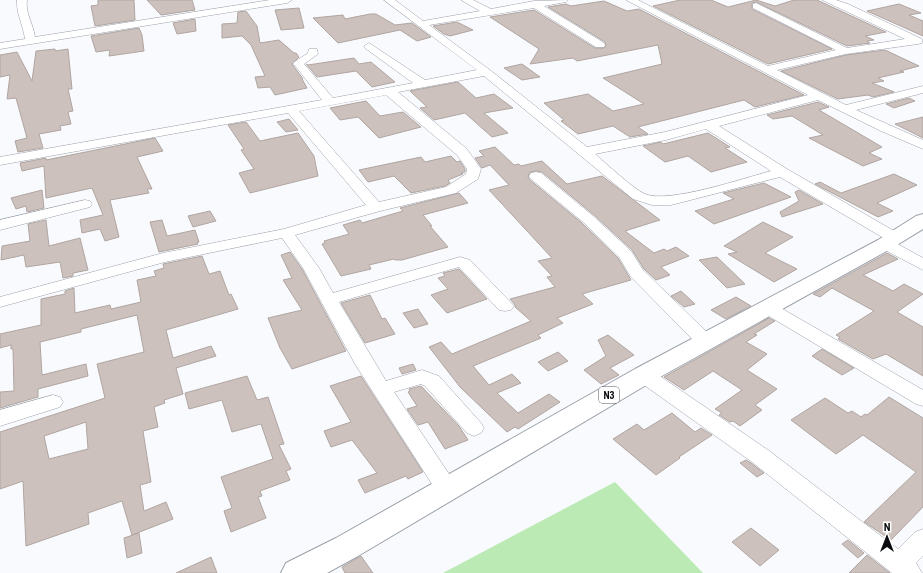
<svg xmlns="http://www.w3.org/2000/svg" width="923" height="573" viewBox="0 0 923 573" font-family="'Roboto Condensed',sans-serif">
<style>
.green{fill:#bbeab4}
.building{fill:#ccc1bc;stroke:#b0a5a1;fill-rule:evenodd}
.lines{fill:none;stroke-linecap:round;stroke-linejoin:round}
.minor-casing{stroke:#9ba0a9;stroke-width:1}
.primary-casing{stroke:#9ba0a9;stroke-width:2}
.minor{fill:#fff;fill-rule:evenodd}
.primary{fill:#fff;fill-rule:evenodd}
.labels{text-anchor:middle;stroke-width:4;stroke-linejoin:round;paint-order:stroke}
.shield{fill:#fff;stroke:#545557;stroke-width:1}
.shield-label{font-size:10px;font-weight:bold;fill:#0a0c0f}
</style>
<rect width="100%" height="100%" fill="#f8fafe"/>
<path class="green" d="M615,482L703,573H443Z"/>
<path class="building" d="M98,0H134L135,20L95,26L91,6L98,5Z
M147,0H192L195,10L161,15Z
M680,0H711L728,7L756,0L775,6L794,0H817L886,32L865,36L874,40L867,41L870,43L847,46L756,2L752,3V9L832,49L768,64L653,6Z
M604,1L627,11L639,9L804,95L755,107L744,100L638,127L648,134L630,137L613,126L578,134L561,121L564,120L544,103L588,94L613,111L644,104L603,78L662,64L658,45L577,61L573,58L530,64L539,49L490,17L534,10L595,48H604L606,46L605,42L548,7L566,4L571,6Z
M899,4L921,13L909,15L923,21V36L867,11Z
M299,8L304,28L281,30L275,10Z
M246,11L257,26L260,43L279,40L294,53H296L299,57L292,64L303,79H302L307,88L275,95L270,87L258,88L255,77L265,76L251,45L242,36L222,38V24L237,23L238,12Z
M370,14H376L395,25L412,23L431,37L417,41L400,30L338,43L313,18L343,15L345,19Z
M195,19L196,31L177,34L173,23Z
M457,22L473,30L450,36L444,34L433,26Z
M139,28L142,35L144,51L109,56L110,50L96,52L91,36Z
M55,49V51L68,49L72,89H68L73,111L68,112L71,124L60,126L61,130L39,134L43,148L18,152L15,141L27,138L16,98L7,99L10,75L0,77V55L17,52L32,81L36,51Z
M885,50L919,66L900,71L904,72L878,78L884,81L872,83L894,92L873,97L868,95L838,99L781,71L846,55Z
M354,58L359,64L371,62L395,82L372,87L356,71L317,77L306,64L308,65Z
M522,64L540,77L522,80L504,68Z
M458,82L476,98L494,94L513,108L484,113L508,133L492,137L465,113L434,120L420,108L427,107L410,91Z
M909,98L915,101L894,108L886,104Z
M366,101L380,116L403,112L421,127L379,138L358,117L340,120L330,108Z
M818,102L829,107L819,110L882,147L869,153L882,159L863,166L809,138L823,135L792,116L773,119L767,115Z
M923,117V138L895,124Z
M289,119L298,130L286,132L277,122Z
M246,122L260,141L298,133L314,156L318,176L250,193L239,173L254,169L241,150L244,149L228,125Z
M708,133L730,147L725,148L747,162L711,172L688,156L665,162L643,146L661,142L663,144Z
M155,138L163,151L137,157L152,189H147L149,193L110,200L119,237L105,241L100,229L82,233L80,220L103,215L92,188L46,198L44,166L22,171L20,163L46,158V160Z
M495,147L514,165L519,164L521,166L542,161L567,184L602,176L660,220L625,231L654,253L664,249L667,251L676,247L689,256L661,267L670,275L656,280L644,269L632,250L594,215L542,172L536,171L530,172L528,177L530,180L582,223L618,258L631,280L582,294L593,304L557,318L563,323L538,335L541,338L473,366L489,385L512,374L521,383L497,393L518,413L549,394L560,402L518,429L515,427L507,432L460,387L429,347L441,342L452,354L531,321L515,307V305L510,299L555,287L547,277L552,276L538,261L552,258L489,190L509,185L490,165L482,168L475,158L484,156L479,151Z
M451,156L457,162L460,161L465,169V172L461,173L463,174L448,180L450,183L445,186L411,193L394,176L368,182L359,170L421,157L425,162Z
M894,174L917,185L877,203L893,211L878,217L815,184L820,182L841,193Z
M764,183L791,197L714,224L695,211L734,199L723,193Z
M42,190L44,208L27,212L26,206L16,209L11,198Z
M799,190L823,204L782,217L780,212L799,201L795,192Z
M459,193L468,203L423,215L432,226H430L448,247L402,260H395L394,259L369,265L371,269L341,276L322,244L325,243L324,241L349,234L343,225L360,220L362,223L403,211L400,208Z
M210,211L216,221L193,227L188,216Z
M46,220L49,246L80,238L88,270L73,273V276L63,278L60,262L26,267L24,255L1,260L2,246L30,241L28,224Z
M162,220L167,236L195,230L199,242H197L198,244L159,252L150,222Z
M763,222L793,237L765,253L797,269L774,282L728,254L737,252L724,246Z
M290,252L302,269L346,351L292,369L280,348L268,318L302,310L283,280L292,278L281,255Z
M887,253L898,259L863,275L893,291L904,284L923,294L897,312L923,327V376L886,354L873,359L838,339L840,337L836,335L874,311L832,288L820,297L813,294Z
M202,256L209,274L220,271L229,295L231,294L238,309L166,330L173,358L211,346L216,356L176,368L183,394L164,400L165,403L154,407L158,427L143,431L151,482L140,485L144,511L166,502L173,519L132,535L122,501L88,513L89,524L26,546L23,481L0,489V432L105,398L97,364L144,352L137,315L81,329V332L40,342L42,375L86,364L88,376L38,389V397L0,408V392L14,391L13,349H11V345L0,348V334L41,325V299L65,294V291L74,288L75,313L110,305L111,309L141,302L137,280L156,276L154,271L164,268L163,264ZM86,422L88,449L49,459L44,436Z
M717,257L745,284L727,288L699,260Z
M459,269L487,299L447,313L431,295L448,289L438,278L445,276L443,273Z
M681,291L695,304L684,307L671,296Z
M370,295L382,319L385,318L395,334L365,343L341,303Z
M736,297L751,306L726,319L711,310Z
M418,309L428,324L414,328L403,313Z
M769,318L775,321L754,334L757,335L746,342L767,354L747,370L777,389L755,405L762,410L740,426L733,421L730,422L719,415L722,413L715,409L742,390L713,371L684,390L664,377Z
M608,335L634,355L610,368L619,375L601,384L584,370L606,356L598,340Z
M822,349L854,368L842,375L812,356Z
M558,352L568,361L548,371L538,362Z
M413,364L416,370L402,374L399,368Z
M247,376L257,400L268,397L284,444L279,445L291,469L286,471L290,480L260,491L262,496L258,497L266,518L231,532L224,511L232,508L221,477L273,459L261,424L232,432L222,400L189,409L185,393Z
M361,376L423,472L408,479L406,476L365,493L358,480L377,473L352,440L331,447L324,431L351,422L330,386Z
M421,386L459,426L468,440L445,449L428,422L418,425L407,409L417,406L408,392L410,391L409,389Z
M889,397L923,418V507L891,540L864,522L916,472L863,435L836,454L791,420L825,398L848,413L852,411L861,417L865,414L867,415Z
M672,413L695,432L701,428L712,435L679,457L680,458L656,475L613,439L637,424L644,430Z
M746,460L751,463L764,473L757,477L740,463Z
M751,528L779,550L760,566L732,542Z
M139,533L142,553L127,558L124,538Z
M848,540L864,553L858,558L842,544Z
M867,555L890,573H849Z
M361,556L373,573H345L342,567Z
M211,557L217,573H176Z"/>
<g class="lines">
<g class="minor-casing">
<path id="minor" d="M17,0H27C25,13 33,23 35,37L270,0H292L287,3L0,49V43L25,39C23,25 16,13 17,0Z
M384,0H395L423,21L480,11L461,0H473L491,9L534,1L568,0L566,2L544,6L604,43L605,45L604,47H596L534,8L429,25L490,70L587,147L665,132L808,95L626,0H638L768,66L836,50L753,8V4L756,3L847,48L905,39L822,0H836L848,4L922,39V43L918,44L846,54L777,70L846,105L923,86V93L856,110L923,140V149L881,131L818,100L719,126L787,169L901,235L903,238L901,241L894,242L923,258V270L879,247L877,244L879,241L887,240L780,177L671,205H652L633,199L484,76L398,92L467,149L481,169L478,179L456,193L380,211L295,235L319,268L333,293L460,257L470,260L514,306L511,310L505,311L499,310L459,267L339,302L386,381L422,370L439,376L481,423L484,428L481,433L474,436L467,433L425,386L421,384L394,392L455,483L458,489L455,495L447,498L439,495L355,364L303,268L282,238L165,262L0,307V297L163,253L284,229L366,205L288,113L0,165V157L322,100L293,63L308,53L309,49H317L318,54L304,64L333,98L413,83L365,48L364,46L369,43L425,80L477,70ZM386,95L457,155L467,169L466,174L446,187L379,202L299,111ZM706,129L771,171C744,178 668,204 645,194C632,188 607,164 595,154L666,140Z
M536,172L541,173L593,216L631,251L643,270L713,338L715,342L713,346L706,348L699,346L631,277L619,257L583,222L531,179L529,176L531,173Z
M85,200L90,201L92,204L90,207L0,230V220Z
M768,303L774,304L923,390V406L916,404L762,312L759,308L762,304Z
M644,368L651,370L768,450L898,549L915,532L923,529V556L916,563L922,573H892L752,462L637,380L634,375L637,370Z
M53,395L60,397L63,402L60,407L0,426V410Z"/>
</g>
<g class="primary-casing">
<path id="primary" d="M923,214V229L892,248L653,381L358,556L327,573H281L286,563L336,538L635,369L878,240L916,216Z"/>
</g>
<use href="#minor" class="minor"/>
<use href="#primary" class="primary"/>
</g>
<g class="labels">
<rect class="shield" x="599" y="387" width="20" height="16" rx="3"/>
<g class="shield-label">
<text x="609" y="399">N3</text>
</g>
</g>
<g transform="translate(887 537)" stroke="#ffffff" stroke-width="3" paint-order="stroke">
<path d="M0-3L7 15L0 10L-7 15Z" fill="#0a0c0f"/>
<text y="-6" font-size="11" font-weight="bold" text-anchor="middle" fill="#0a0c0f">N</text>
</g>
</svg>
